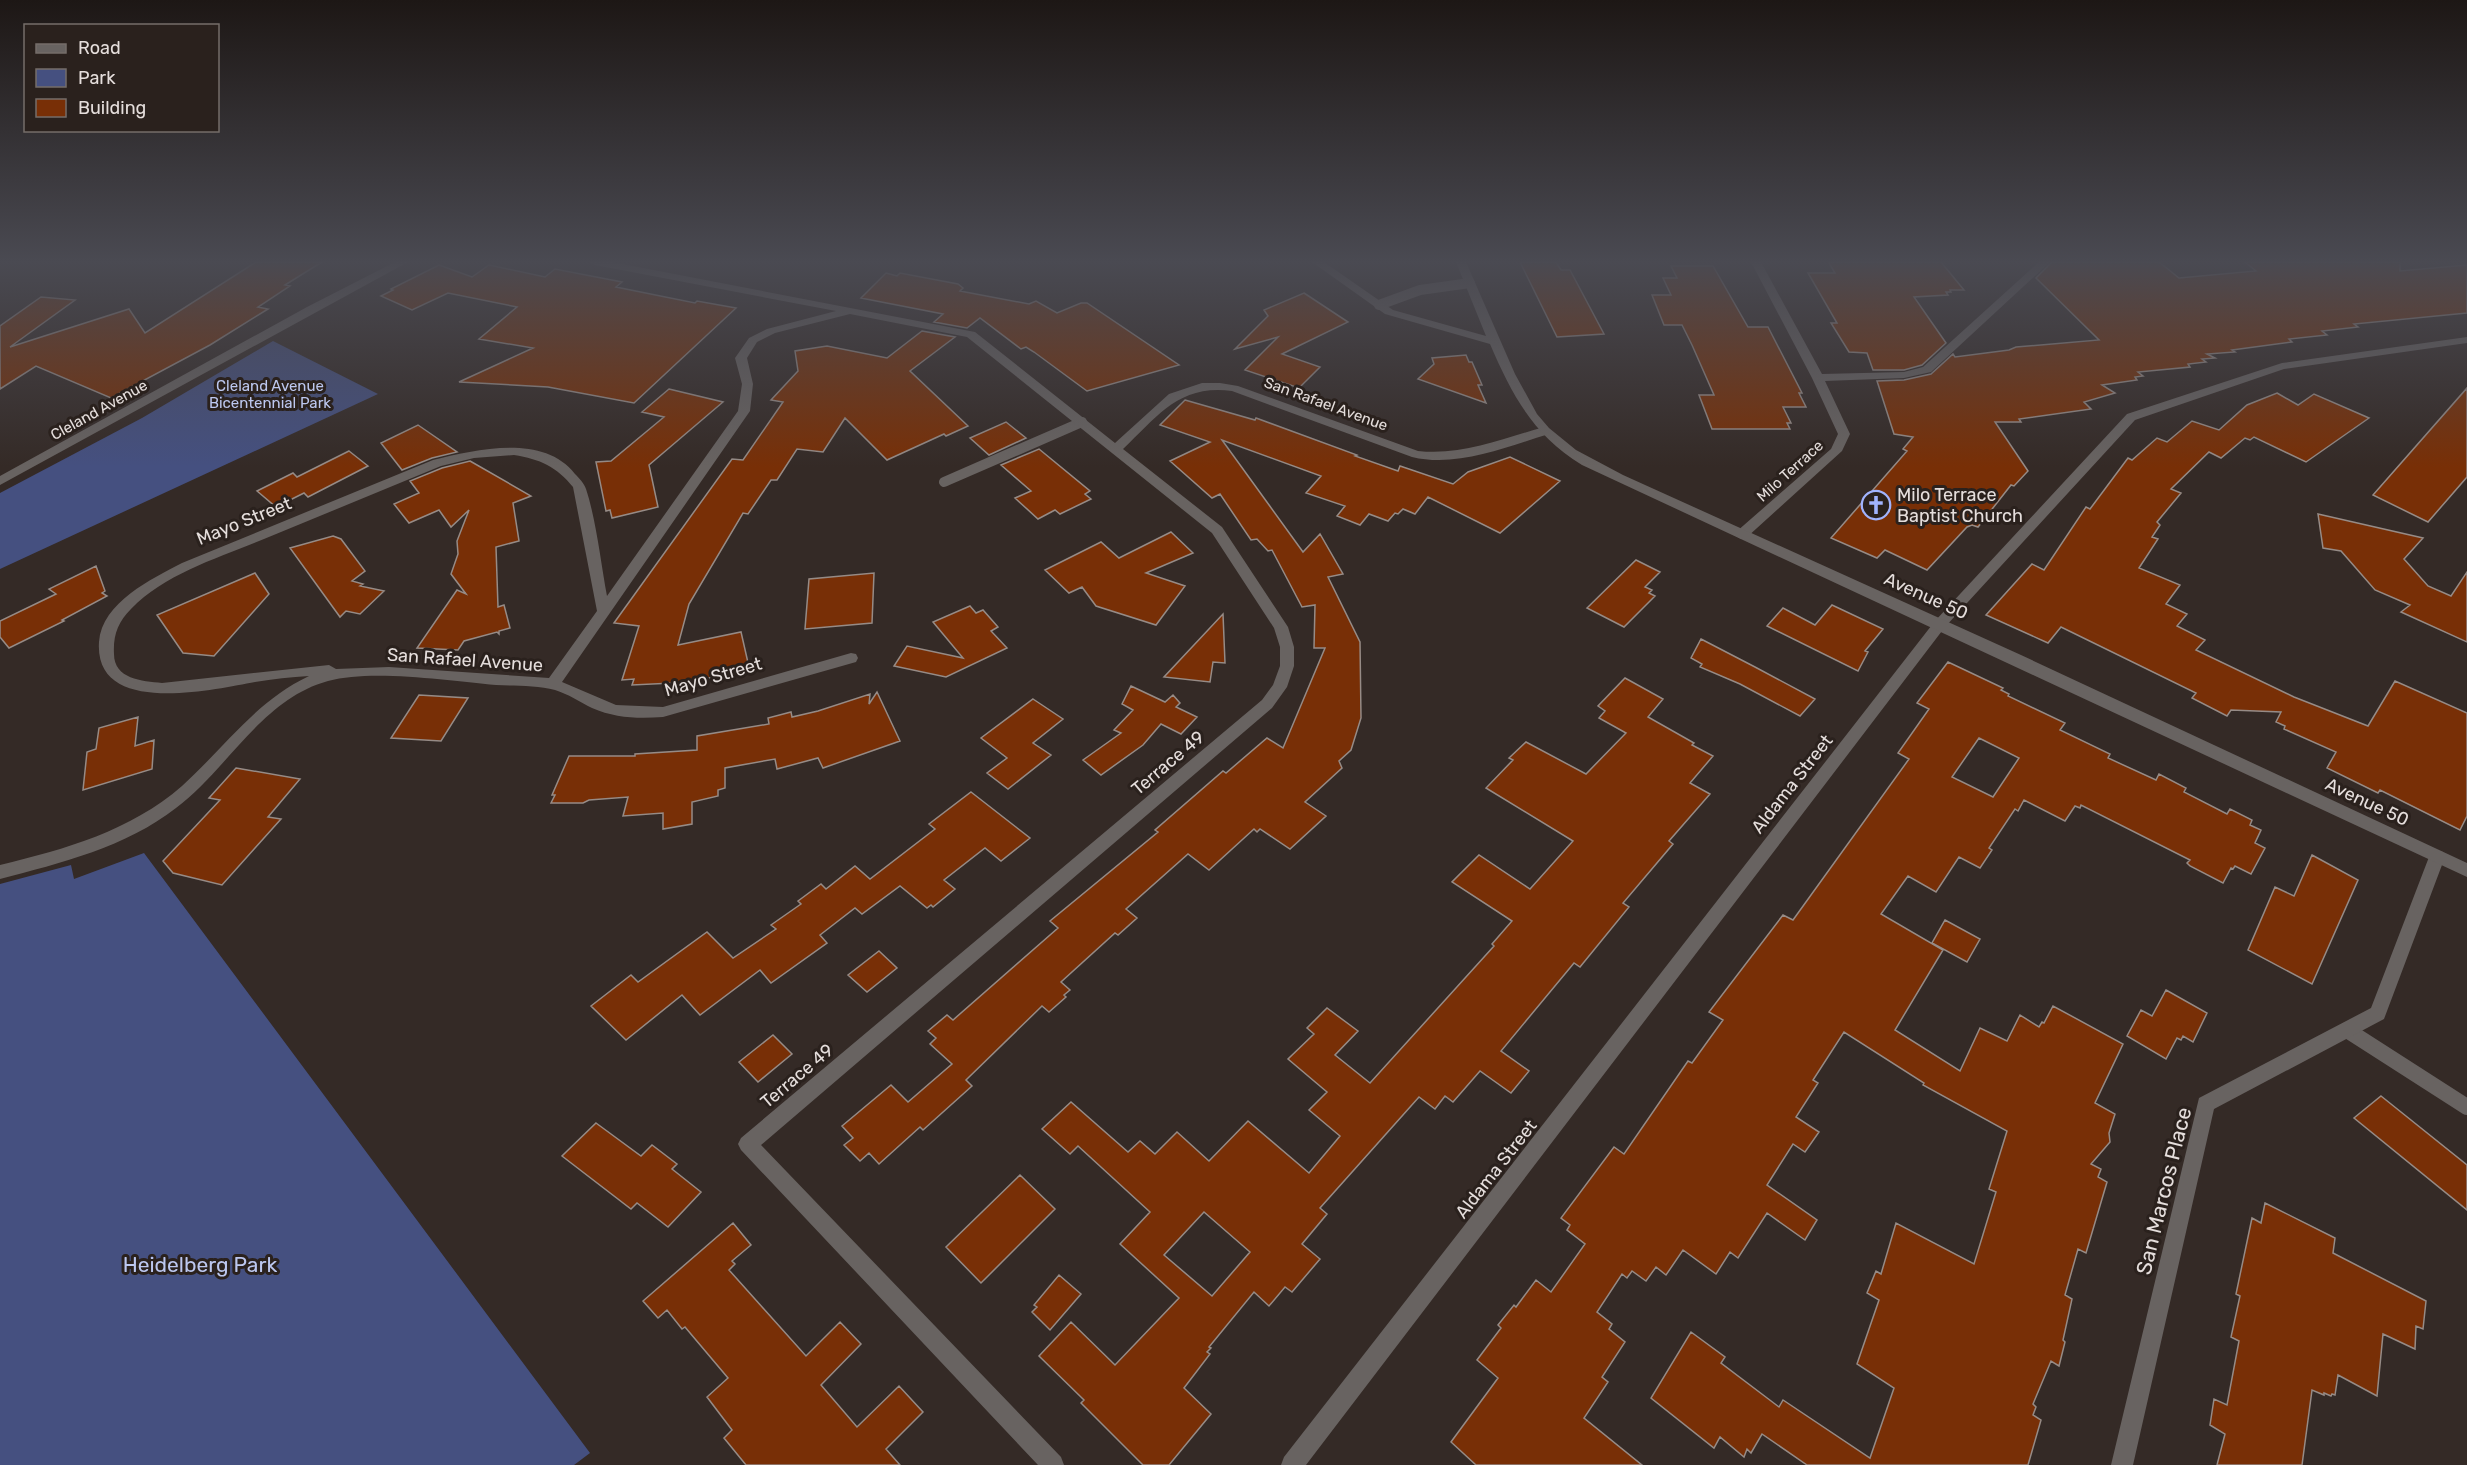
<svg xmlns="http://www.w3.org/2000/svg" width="2467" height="1465" viewBox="0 0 2467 1465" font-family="Rubik,sans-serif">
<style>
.green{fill:#455080}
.building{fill:#782f06;stroke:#968b86;stroke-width:1.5;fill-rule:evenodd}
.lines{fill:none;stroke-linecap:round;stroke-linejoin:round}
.service-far1{stroke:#686361;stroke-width:10}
.service{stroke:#686361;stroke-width:16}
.minor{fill:#686361;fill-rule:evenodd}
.tertiary{fill:#686361;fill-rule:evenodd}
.labels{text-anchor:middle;stroke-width:6;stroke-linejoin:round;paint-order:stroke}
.far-park-label{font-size:15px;fill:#bcc7ef;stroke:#2a211d}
.far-street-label{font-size:15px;fill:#e5dedc;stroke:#2a211d}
.poi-label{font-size:18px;fill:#e5dedc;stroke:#2a211d;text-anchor:start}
.street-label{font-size:18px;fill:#e5dedc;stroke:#2a211d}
.near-street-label{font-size:21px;fill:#e5dedc;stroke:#2a211d}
.near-park-label{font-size:21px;fill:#bcc7ef;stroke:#2a211d}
</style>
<rect width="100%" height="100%" fill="#342a26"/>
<path class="green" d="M273,341L378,394L0,569V493L142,418Z
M144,853L590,1453L574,1465H0V884L71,865L74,879Z"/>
<path class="building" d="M256,262H322L285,285L290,286L258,307L268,309L210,345L111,398L36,366L0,389V326L41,297L75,300L10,347L129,309L145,333Z
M1520,262H1556L1561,270H1570L1604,334L1557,337Z
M1834,262H1941L1964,290H1950L1951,292H1946L1948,295L1914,297L1946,343L1922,365L1904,370H1873L1867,353L1849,352L1831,323H1837L1808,273H1835L1829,263Z
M2052,262H2159L2179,278L2256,271L2245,262H2400V271L2467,265V313L2354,324L2358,327L2322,331L2327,335L2289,339L2292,342L2232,350L2235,352L2207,354L2215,358L2202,359L2206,362L2188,364L2190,367L2138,372L2143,376L2135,377L2137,380L2102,385L2115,393L2084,402L2091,409L2019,419L2021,422H1995L2028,471L2014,486L2011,485L1978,527L1972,525L1967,527L1927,570L1885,550L1877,558L1831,538L1907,451L1903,449L1913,437L1894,434L1877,381L1904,380L1931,374L1953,354L1955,357L2009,350L2016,347L2099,340L2036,278Z
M439,265L472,277L489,265L545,277L555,269L622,282L616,287L695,303L697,301L736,308L634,403L548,387L459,382L533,348L479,339L517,307L448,293L412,310L381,296L393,290L391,289Z
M1671,266H1713L1748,327H1768L1802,393H1799L1806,407H1783L1791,423H1787L1790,429H1712L1699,395H1714L1692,345L1682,325H1664L1652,295H1671L1663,278H1677Z
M886,273L897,276L900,273L958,284L963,288L960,291L1029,304L1036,301L1057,313L1081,303H1087L1179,365L1087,391L1034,352L1026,347L1021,349L980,318L967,328L934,322L943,314L861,298Z
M1304,293L1348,322L1282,354L1320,367L1299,388L1245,370L1278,337L1235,349L1268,316L1264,310Z
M922,331L955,337L910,371L968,426L946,436L944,434L887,460L845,418L823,452L797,449L777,480H771L748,514L743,513L689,604L678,645L741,632L749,667L694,682L632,685L634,679L622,680L639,626L614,623L732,459L743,460L783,402L771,400L798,371L795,351L827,346L887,358Z
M1466,355L1469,362H1472L1482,385H1478L1486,403L1418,379L1434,364L1432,358Z
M2467,388V477L2428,522L2373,495Z
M669,389L723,402L649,465L658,507L612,518L610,510L606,511L596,462L611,461L664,417L642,412Z
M2277,393L2298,405L2314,394L2369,418L2306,462L2254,437L2250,440L2245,438L2221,458L2209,452L2171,489L2181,493L2157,522L2160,525L2152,537L2158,539L2139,568L2180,585L2166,604L2187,614L2177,626L2205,640L2196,650L2294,697L2368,726L2395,681L2467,713V816L2460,830L2380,790L2378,793L2327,768L2336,752L2284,729L2285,726L2276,722L2281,712L2231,710L2227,716L2192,698L2196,693L2061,627L2048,643L1986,615L2032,564L2044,570L2086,507L2090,509L2128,458L2132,460L2157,438L2167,442L2192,421L2219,430L2247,405Z
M1185,400L1255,420L1256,418L1357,455L1355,456L1398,471L1400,466L1453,484L1468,472L1510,457L1560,481L1500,533L1428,497L1415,514L1403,509L1398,514L1395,513L1388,521L1369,514L1360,525L1337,516L1345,506L1306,493L1321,476L1222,440L1303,552L1320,534L1343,574L1328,577L1360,642L1361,718L1351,750L1339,761L1342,768L1305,802L1326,816L1290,849L1260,829L1257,832L1254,829L1209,870L1188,854L1126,909L1137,918L1118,935L1115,933L1061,982L1070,990L1064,995L1066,997L1049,1012L1042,1006L966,1080L972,1086L923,1130L920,1127L879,1164L869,1153L860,1161L844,1145L853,1138L842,1126L891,1085L908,1102L952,1064L930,1044L936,1038L928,1031L947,1015L953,1020L1058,928L1050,921L1158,832L1155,830L1223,771L1226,773L1267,738L1283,748L1325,648H1314L1315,605L1302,607L1272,550L1268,551L1257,539L1251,540L1220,494L1212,498L1170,461L1210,442L1160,425Z
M1006,422L1026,438L989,455L970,438Z
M418,425L457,452L432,458L402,470L381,443Z
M1039,449L1090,491L1085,494L1091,499L1060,514L1055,510L1038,519L1015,498L1031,491L1001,465Z
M349,451L368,466L308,497L304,493L276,507L257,491L293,473L297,477Z
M470,461L531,496L513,503L519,541L496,547L498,607L504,605L510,628L499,631V634L497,632L464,641L458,650L417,648L457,590L466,594L451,574L458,554L457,541L469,510L451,527L439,510L409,523L394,504L419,493L410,481L442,468Z
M2318,514L2423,538L2404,559L2428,586L2451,596L2467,572V642L2401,612L2410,605L2375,590L2341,551L2323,548Z
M1171,532L1193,553L1146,573L1185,586L1156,625L1096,606L1082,587L1069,593L1045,570L1101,542L1119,558Z
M333,536L341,539L365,571L352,581L363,584L360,586L384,591L360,614L346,611L340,617L290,548Z
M1636,560L1660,572L1645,587L1652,590L1649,593L1655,596L1624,627L1587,608Z
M96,566L105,591L102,593L107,596L62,620L64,621L9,648L0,637V621L56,594L49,589Z
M255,573L269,594L214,656L183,653L157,615Z
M874,573L872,623L805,629L809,579Z
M1832,605L1883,629L1865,651L1868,652L1858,671L1767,626L1783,608L1815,625Z
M970,606L976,613L983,610L998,627L991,631L1007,648L946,677L894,666L907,646L963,658L933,622Z
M1223,614L1225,663L1213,662L1210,682L1164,677Z
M1701,639L1755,667L1815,699L1800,716L1740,684L1700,667L1702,664L1691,658Z
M1948,662L2003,688L2001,690L2009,694L2008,696L2065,723L2060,730L2110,754L2108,758L2156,780L2159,774L2186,788L2184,792L2227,814L2230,809L2252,820L2250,825L2261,830L2255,843L2265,848L2251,874L2235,866L2233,869L2231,868L2223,883L2190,866L2187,863L2190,860L2081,805L2080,808L2075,806L2065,821L2024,800L2018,811L2015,809L1989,848L1992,850L1980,868L1959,857L1936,892L1908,876L1881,914L1943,950L1895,1030L1960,1071L1980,1028L2007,1041L2020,1015L2039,1027L2042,1022L2044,1023L2053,1006L2123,1044L2095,1103L2115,1114L2109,1133L2110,1142L2091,1164L2101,1169L2098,1177L2107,1182L2086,1253L2078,1249L2065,1295L2072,1299L2063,1340L2065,1342L2059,1366L2051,1361L2033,1404L2036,1407L2033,1415L2041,1420L2028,1465H1807L1762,1434L1751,1453L1747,1449L1744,1457L1720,1437L1714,1448L1651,1398L1691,1332L1725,1357L1721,1363L1779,1407L1783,1400L1870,1458L1894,1388L1857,1364L1879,1300L1867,1293L1876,1271L1881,1274L1896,1223L1974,1264L1996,1192L1989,1189L2007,1131L1923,1085L1924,1083L1844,1032L1813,1080L1818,1083L1796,1117L1819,1132L1805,1152L1793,1144L1767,1185L1817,1220L1805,1240L1767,1213L1738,1258L1730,1252L1716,1274L1683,1250L1666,1275L1656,1267L1646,1281L1632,1271L1627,1278L1622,1274L1597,1312L1612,1324L1609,1329L1625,1342L1602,1377L1608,1382L1584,1418L1642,1465H1476L1451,1442L1498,1378L1477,1360L1501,1328L1498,1325L1514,1305L1516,1307L1536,1280L1551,1292L1585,1244L1567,1230L1570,1225L1561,1218L1614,1147L1624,1154L1688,1061L1692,1063L1723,1020L1709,1012L1783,915L1793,920L1909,759L1898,753L1929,709L1917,703ZM1979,738L2019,758L1993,797L1952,777Z
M1625,678L1663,699L1648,717L1694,743L1692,745L1713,756L1690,783L1710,794L1669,841L1673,844L1623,903L1629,907L1580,967L1574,963L1501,1051L1529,1071L1511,1093L1480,1071L1453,1102L1445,1096L1435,1109L1419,1097L1320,1208L1327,1214L1302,1244L1320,1259L1292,1292L1285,1287L1269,1306L1254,1292L1209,1347L1211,1348L1207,1352L1210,1354L1184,1388L1211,1414L1169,1465H1143L1081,1403L1084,1400L1039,1356L1071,1322L1115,1365L1179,1298L1120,1244L1150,1212L1078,1146L1070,1154L1042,1129L1071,1102L1128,1152L1140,1141L1155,1154L1177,1132L1209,1161L1248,1121L1309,1173L1340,1136L1309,1110L1327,1092L1288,1059L1314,1034L1307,1028L1327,1008L1358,1031L1335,1055L1370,1083L1494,946L1492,944L1512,921L1452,882L1479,855L1530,889L1573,841L1486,788L1513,760L1509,758L1526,742L1586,774L1626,733L1599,718L1605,711L1598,706ZM1204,1212L1250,1252L1212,1296L1164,1255Z
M1131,686L1165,702L1173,695L1180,703L1176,707L1197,717L1181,734L1161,724L1143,745L1101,775L1083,760L1121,733L1114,730L1133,710L1122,704Z
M877,692L900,741L823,768L818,758L777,769L775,759L725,768V788L718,790V796L692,802V824L663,829V813L623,816L628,797L589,800L583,803H551L555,795H552L569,756H635V754L697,750V736L769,724L768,718L791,712L792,717L818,711L870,694L869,704Z
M419,695L468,698L441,741L391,738Z
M1033,699L1063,719L1033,743L1051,755L1008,789L987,773L1007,758L981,738Z
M138,717L135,746L154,740L152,769L83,790L87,752L96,749L99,728Z
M236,768L300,779L268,817L281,819L222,885L173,873L163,861L220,800L209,798Z
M971,792L1030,838L1001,861L985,848L944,880L955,889L933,907L931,905L927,908L900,886L862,914L855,908L820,935L827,943L771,983L760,970L700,1015L682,995L626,1040L591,1006L631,975L638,982L707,932L733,958L776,929L771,925L801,904L798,901L821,884L826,889L855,866L870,879L935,829L929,824Z
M2312,855L2358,880L2312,984L2248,950L2275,887L2294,896Z
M1945,920L1980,939L1967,962L1932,943Z
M879,951L897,968L867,992L848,975Z
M2166,990L2207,1013L2193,1042L2183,1036L2181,1040L2177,1038L2166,1059L2127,1036L2141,1010L2152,1016Z
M773,1035L792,1054L758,1082L739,1062Z
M2381,1096L2467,1165V1210L2354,1118Z
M596,1123L641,1156L652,1145L677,1164L672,1169L701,1192L668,1227L637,1203L631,1209L562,1156Z
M1020,1175L1055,1209L981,1283L946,1247Z
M2265,1203L2335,1238L2333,1253L2426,1301L2423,1329L2416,1326L2415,1349L2383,1334L2377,1396L2338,1375L2335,1395L2332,1394L2331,1396L2324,1393V1395L2312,1390L2302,1465H2217L2225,1434L2210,1425L2214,1399L2227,1405L2239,1341L2231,1337L2240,1296L2236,1294L2252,1218L2261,1223Z
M733,1223L751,1245L732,1261L735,1264L729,1270L806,1356L840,1322L861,1344L821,1385L857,1427L899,1386L923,1412L886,1449L900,1465H746L724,1438L732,1430L707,1397L728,1378L685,1327L682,1329L667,1310L658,1318L643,1301Z
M1059,1275L1081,1294L1050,1330L1032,1312L1037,1307L1034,1305Z"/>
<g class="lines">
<path class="service-far1" d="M1379,305L1420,290L1470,283
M944,482L1082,422"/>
<path class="service" d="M2347,1030L2467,1107"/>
<path class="minor" d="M395,262H408L0,485V476L307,307Z
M590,262H612L975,332L1115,443L1169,394L1202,383H1220L1238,386L1418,451C1463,456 1502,438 1545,427L1551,431L1549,434C1506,447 1457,468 1412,457L1232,391C1179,384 1158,416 1123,449L1222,527L1288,627L1294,647V666L1287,687L1272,708L761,1145L1061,1457L1064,1465H1038L741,1150L738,1144L741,1138L1262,700L1273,685L1280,666V647L1274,628L1212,533L967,337L850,314L775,333L757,342L747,358L753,384L750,411L562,682L616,705L663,707L851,653L856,654L858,658L856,662L663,717C638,719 615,718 592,708C580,702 568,694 555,690C537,685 514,686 496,685C448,681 373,669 328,681C262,699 228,769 176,808C126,847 61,863 0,879V865C66,849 130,831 182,786C225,747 256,701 309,676C291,677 273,679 255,682C211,690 94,717 99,642C102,602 152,579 182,563L433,460C475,450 543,433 575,474C579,478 584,483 586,489C596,519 601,564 607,596L738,411L742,384L735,358L749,338L767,329L836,311L595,265ZM514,455C540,459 557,467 573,487L597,611L549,678L389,667L336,669L329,665L162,683C142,681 114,679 114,654C113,635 118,622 131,609C166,573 219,558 264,539C323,515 382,490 441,466L474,458Z
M1751,262H1761L1822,374L1904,372L1923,367L2039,262H2050L1931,372L1904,378L1825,381L1850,434L1842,451L1746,538L1741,539L1734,535L1736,532L1831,449L1838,434L1812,378Z
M2467,337V343L2284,369L2135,420L1945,627L1306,1465H1281L1284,1457L1935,621L2127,414L2282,363Z
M2437,850L2443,852L2445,857L2384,1019L2214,1109L2133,1465H2111L2199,1098L2371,1008L2429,857L2431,852Z"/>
<path class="tertiary" d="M1312,262H1324L1393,310L1486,336L1456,262H1466L1515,374L1537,414L1549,428L1576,450L1623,475L2021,655L2467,863V877L1582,465C1533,435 1512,395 1490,344L1385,314Z"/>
</g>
<linearGradient id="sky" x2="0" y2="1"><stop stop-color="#1d1715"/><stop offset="0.56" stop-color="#4a4a52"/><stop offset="1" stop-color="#4a4a52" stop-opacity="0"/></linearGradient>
<rect width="2467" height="467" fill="url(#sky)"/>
<defs>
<g id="church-ring" transform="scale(1.5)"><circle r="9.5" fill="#2a211d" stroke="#a1b3fd" stroke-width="1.5"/><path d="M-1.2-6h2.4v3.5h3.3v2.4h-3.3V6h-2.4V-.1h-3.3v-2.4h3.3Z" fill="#a1b3fd"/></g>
</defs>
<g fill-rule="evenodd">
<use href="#church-ring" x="1876" y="505"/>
</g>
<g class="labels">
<g class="far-park-label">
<text x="270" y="391">Cleland Avenue<tspan x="270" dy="17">Bicentennial Park</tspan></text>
</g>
<g class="far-street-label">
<text transform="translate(1326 404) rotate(20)" y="5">San Rafael Avenue</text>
<text transform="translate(99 410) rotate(-29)" y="5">Cleland Avenue</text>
<text transform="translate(1790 471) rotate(-42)" y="5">Milo Terrace</text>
</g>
<g class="poi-label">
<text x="1897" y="501">Milo Terrace<tspan x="1897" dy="21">Baptist Church</tspan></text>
</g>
<g class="street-label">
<text transform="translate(244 521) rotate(-22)" y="6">Mayo Street</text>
<text transform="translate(1926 596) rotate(24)" y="6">Avenue 50</text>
<text transform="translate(465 660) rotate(4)" y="6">San Rafael Avenue</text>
<text transform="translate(713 677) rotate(-16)" y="6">Mayo Street</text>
<text transform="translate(1168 763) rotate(-40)" y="6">Terrace 49</text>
<text transform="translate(1792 784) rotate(-52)" y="6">Aldama Street</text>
<text transform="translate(2367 802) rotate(25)" y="6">Avenue 50</text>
<text transform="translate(797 1076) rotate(-40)" y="6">Terrace 49</text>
<text transform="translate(1496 1169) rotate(-52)" y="6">Aldama Street</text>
</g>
<g class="near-street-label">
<text transform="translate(2164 1191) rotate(-76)" y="7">San Marcos Place</text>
</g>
<g class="near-park-label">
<text x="200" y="1272">Heidelberg Park</text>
</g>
</g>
<rect x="24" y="24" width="195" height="108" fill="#2a211d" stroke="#756d69" stroke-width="1.5"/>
<rect x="36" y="44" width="30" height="9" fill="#686361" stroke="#756d69" stroke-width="1.5"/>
<text x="78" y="54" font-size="18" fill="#e5dedc">Road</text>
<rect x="36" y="69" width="30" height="18" fill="#455080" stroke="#756d69" stroke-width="1.5"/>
<text x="78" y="84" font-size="18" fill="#e5dedc">Park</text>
<rect x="36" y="99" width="30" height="18" fill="#782f06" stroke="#756d69" stroke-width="1.5"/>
<text x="78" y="114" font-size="18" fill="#e5dedc">Building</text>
</svg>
